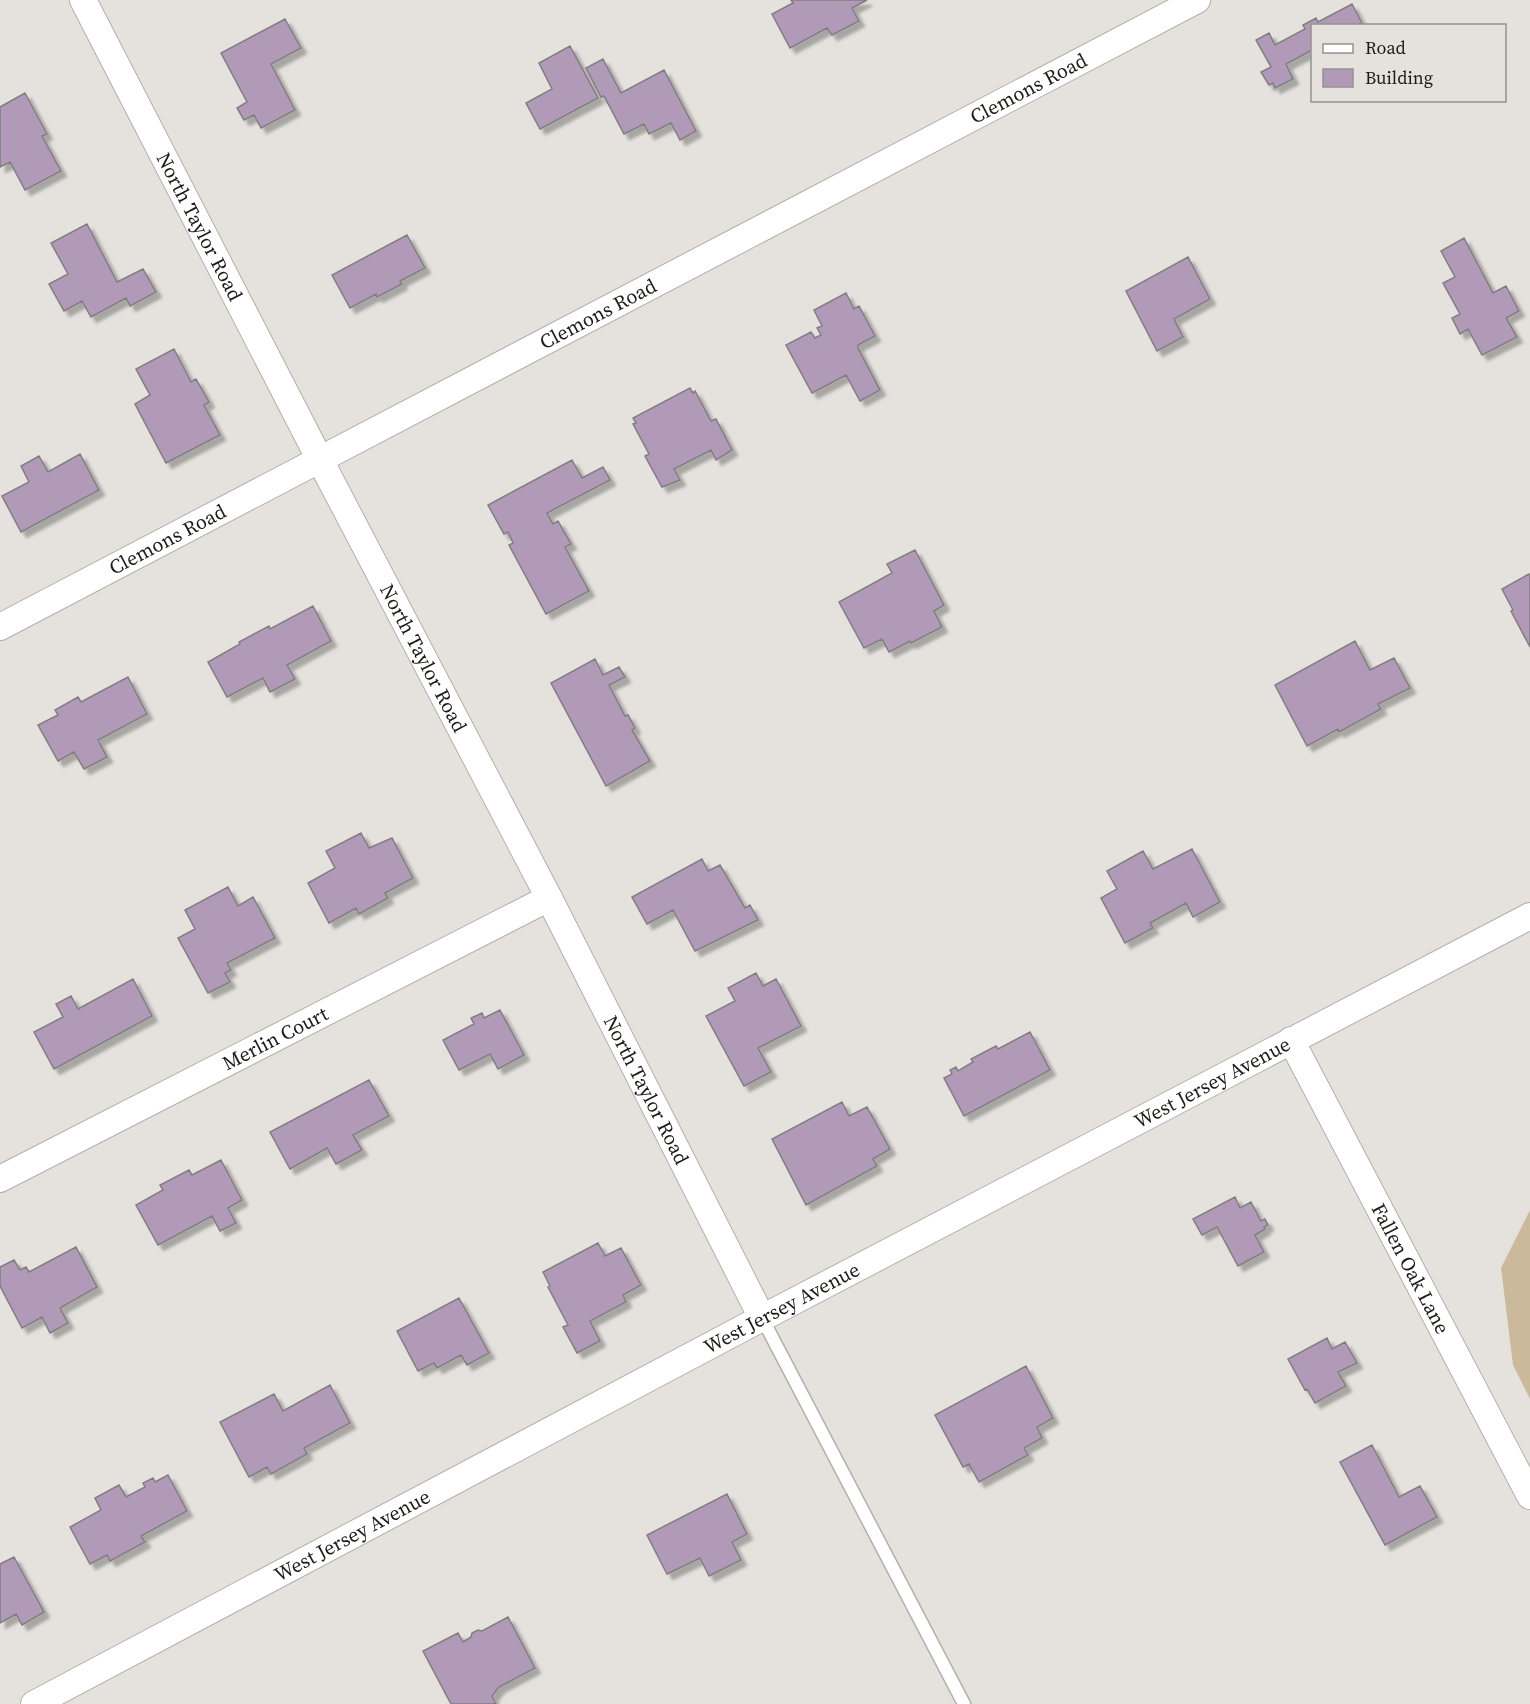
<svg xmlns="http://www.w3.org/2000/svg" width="1530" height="1704" viewBox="0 0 1530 1704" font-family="'Source Serif 4',serif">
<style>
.green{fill:#cbb99c}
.building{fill:#b19ab7;stroke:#817e82;stroke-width:1.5;filter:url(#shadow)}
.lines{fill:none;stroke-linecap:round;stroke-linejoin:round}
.lane-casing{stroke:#b2b0ac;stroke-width:15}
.street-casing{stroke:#b2b0ac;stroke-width:28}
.lane{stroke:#fff;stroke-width:12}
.street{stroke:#fff;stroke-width:26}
.labels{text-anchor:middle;stroke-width:4.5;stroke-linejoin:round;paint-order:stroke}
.street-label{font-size:20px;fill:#1c1b19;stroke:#e5e2de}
</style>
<defs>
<filter id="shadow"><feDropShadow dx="5.5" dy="5.5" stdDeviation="1.5" flood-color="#0004"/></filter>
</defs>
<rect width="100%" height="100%" fill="#e5e2de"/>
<path class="green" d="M1530,1210V1399L1513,1365L1501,1268Z"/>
<path class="building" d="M791,0H867L852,8L859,21L832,35L827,28L790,48L772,14L793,3Z
M1352,4L1362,23L1359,26H1312V50L1286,64L1293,79L1275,88L1273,83L1269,85L1261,72L1271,67L1256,40L1269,33L1275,45L1305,29L1303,25L1316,18L1318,22Z
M285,19L301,48L271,64L295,110L261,128L254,115L244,120L237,108L247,102L221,53Z
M570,46L598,98L540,129L526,103L552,89L539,63Z
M603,59L621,93L664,70L696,131L680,140L671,123L649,134L644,124L624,134L604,96L601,97L586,68Z
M25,93L47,134L42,136L61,171L25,190L10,162L0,167V107Z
M87,224L117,282L143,269L156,292L130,306L126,298L91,317L82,301L64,311L49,284L68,274L51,243Z
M407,235L425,268L400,281L402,284L377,297L376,294L350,308L332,275Z
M1464,238L1493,293L1506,286L1519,311L1506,318L1517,337L1482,355L1468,329L1460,334L1452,318L1460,314L1443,283L1455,277L1441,251Z
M1188,257L1210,299L1174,319L1183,337L1157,351L1126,291Z
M846,293L854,309L859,306L875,336L858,345V348L880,390L860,401L846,375L812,393L786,345L811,332L815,338L821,335L817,328L822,326L814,310Z
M174,349L191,382L196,379L209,402L204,405L220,435L166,463L135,404L150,395L136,369Z
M690,388L693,393L695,391L711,421L716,419L732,450L716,460L711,450L674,469L680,480L662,487L645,456L649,454L633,424L636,423L633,418Z
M80,454L99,490L21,532L2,496L29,482L21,466L39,456L48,472Z
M572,460L582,478L603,467L610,480L547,513L553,524L558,521L571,544L565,547L589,591L546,614L509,545L513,543L508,532L504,534L488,505Z
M915,550L944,605L934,611L942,627L911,643L910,641L889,652L882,639L864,648L839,602L892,573L887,564Z
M1529,574L1530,575V647L1511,611L1513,610L1502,589Z
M313,606L331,641L287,665L295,679L270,692L263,678L227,697L208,662L240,644L239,642L269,626L270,629Z
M1355,641L1370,670L1394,658L1410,688L1378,704L1381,709L1339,732L1338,729L1307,746L1275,685Z
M595,659L603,675L619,667L625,677L609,685L625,716L628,715L635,728L632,730L650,761L606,786L551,683Z
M128,677L147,714L98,740L107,757L84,769L74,752L58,761L38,725L58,715L55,710L78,697L81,702Z
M361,833L369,848L392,838L413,878L385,893L388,898L359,914L356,908L329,923L308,883L335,868L326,851Z
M1192,849L1220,902L1193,917L1186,903L1150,923L1153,928L1125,943L1101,898L1117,889L1107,871L1143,851L1153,869Z
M702,859L708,871L720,865L745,908L750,905L758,920L695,951L673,910L647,924L632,897Z
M228,887L238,906L253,897L275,938L227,963L231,970L225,973L230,982L208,993L178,938L195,929L185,910Z
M756,973L763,986L776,979L801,1026L758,1048L771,1072L744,1086L706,1016L735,1001L728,988Z
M133,979L152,1016L54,1069L34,1032L63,1017L56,1004L71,996L78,1009Z
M500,1010L524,1055L498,1069L490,1054L459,1070L443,1040L474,1024L471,1018L482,1013L484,1018Z
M1030,1032L1050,1070L964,1116L944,1078L952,1074L950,1070L956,1067L958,1071L973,1062L971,1059L996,1046L998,1049Z
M369,1080L389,1116L353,1135L362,1150L336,1164L327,1148L290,1169L270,1132Z
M842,1102L849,1116L867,1107L890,1149L873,1159L877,1166L806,1205L772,1139Z
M221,1160L242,1200L228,1208L236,1223L220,1231L212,1216L158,1245L136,1205L163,1190L160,1185L189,1170L192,1175Z
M1235,1197L1240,1208L1251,1202L1261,1221L1265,1219L1268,1225L1264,1227L1265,1229L1255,1235L1264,1252L1238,1266L1217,1227L1202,1235L1193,1219Z
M598,1243L605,1256L621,1248L641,1285L623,1295L626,1302L590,1321L600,1341L577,1353L563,1327L568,1325L548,1287L550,1286L543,1272Z
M76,1247L97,1287L60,1308L68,1323L50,1333L42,1317L22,1328L0,1286V1267L14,1260L20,1270L26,1267L29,1272Z
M459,1298L489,1353L467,1365L461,1355L437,1368L434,1363L418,1371L397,1331Z
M1327,1338L1332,1349L1345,1342L1357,1363L1338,1372L1346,1386L1315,1403L1307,1389L1305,1390L1288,1359Z
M1026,1366L1053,1418L1037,1427L1042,1438L1024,1448L1028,1455L979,1482L969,1464L963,1467L935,1415Z
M330,1385L350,1423L304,1448L307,1454L271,1474L267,1467L249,1477L220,1422L274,1394L283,1411Z
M1372,1445L1399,1497L1420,1486L1437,1517L1385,1545L1340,1462Z
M168,1475L187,1511L141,1536L145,1542L110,1561L107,1555L90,1564L70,1527L101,1510L95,1498L119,1485L126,1497L145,1487L143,1483L153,1478L155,1482Z
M727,1494L747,1534L732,1542L741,1560L709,1576L700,1558L667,1574L647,1535Z
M14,1557L44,1612L22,1625L16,1614L0,1623V1564Z
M508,1617L535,1668L499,1687L492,1696L496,1704H451L423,1651L458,1633L463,1642L471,1637L472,1633L478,1630L482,1631Z"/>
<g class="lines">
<g class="lane-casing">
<path id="lane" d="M762,1318L964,1704"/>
</g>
<g class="street-casing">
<g id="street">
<path id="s1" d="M83,0L320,460L549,898L762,1318"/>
<path id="s2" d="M0,627L1197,0"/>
<path id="s3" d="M1291,1040L1530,1496"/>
<path id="s4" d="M0,1179L549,898"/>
<path id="s5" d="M34,1704L762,1318L1530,916"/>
</g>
</g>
<use href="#lane" class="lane"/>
<use href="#street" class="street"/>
</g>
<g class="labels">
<g class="street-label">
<text dy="7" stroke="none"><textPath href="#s2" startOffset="1161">Clemons Road</textPath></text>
<text dy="7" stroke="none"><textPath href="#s1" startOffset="255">North Taylor Road</textPath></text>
<text dy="7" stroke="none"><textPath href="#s2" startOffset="675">Clemons Road</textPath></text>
<text dy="7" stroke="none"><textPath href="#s2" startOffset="189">Clemons Road</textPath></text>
<text dy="7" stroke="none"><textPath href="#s1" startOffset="741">North Taylor Road</textPath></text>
<text dy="7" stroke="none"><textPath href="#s4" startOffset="309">Merlin Court</textPath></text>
<text dy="7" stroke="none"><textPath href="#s5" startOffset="1332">West Jersey Avenue</textPath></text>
<text dy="7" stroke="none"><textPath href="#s1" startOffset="1227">North Taylor Road</textPath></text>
<text dy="7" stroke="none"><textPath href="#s3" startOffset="258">Fallen Oak Lane</textPath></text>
<text dy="7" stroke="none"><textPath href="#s5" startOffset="846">West Jersey Avenue</textPath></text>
<text dy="7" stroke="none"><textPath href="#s5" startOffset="360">West Jersey Avenue</textPath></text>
</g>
</g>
<rect x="1311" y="24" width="195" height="78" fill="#e5e2de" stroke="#95928f" stroke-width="1.5"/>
<rect x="1323" y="44" width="30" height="9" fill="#ffffff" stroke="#95928f" stroke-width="1.5"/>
<text x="1365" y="54" font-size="18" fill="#1c1b19">Road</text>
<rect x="1323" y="69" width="30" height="18" fill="#b19ab7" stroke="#95928f" stroke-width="1.5"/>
<text x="1365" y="84" font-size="18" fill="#1c1b19">Building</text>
</svg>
